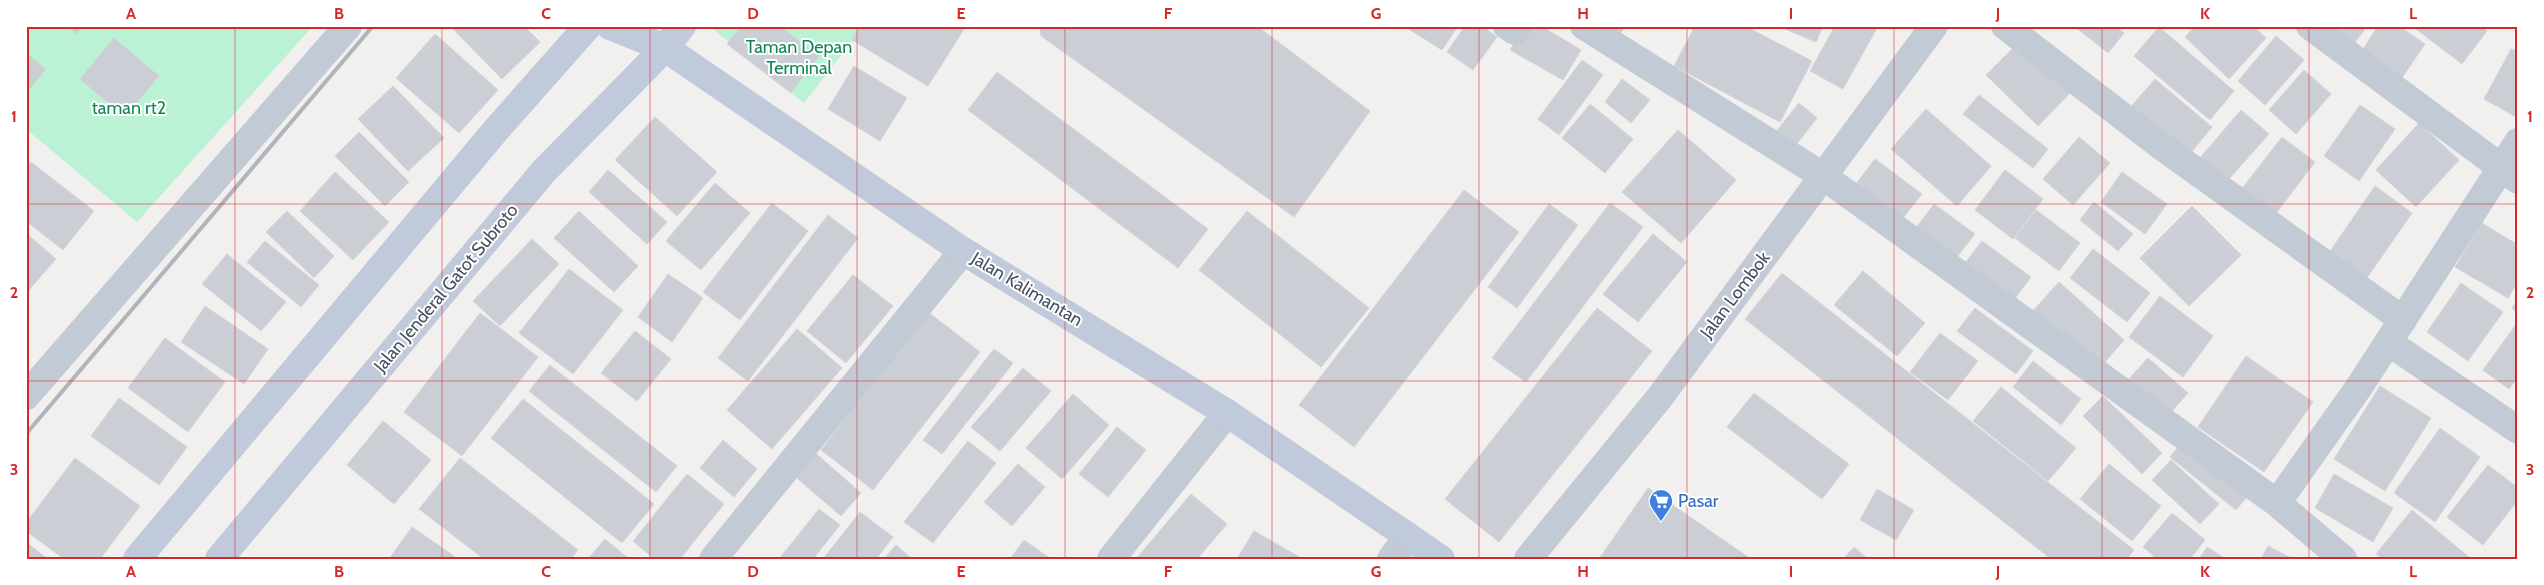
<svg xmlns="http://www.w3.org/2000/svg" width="2544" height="585" viewBox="0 0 2544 585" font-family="Cabin,sans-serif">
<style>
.green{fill:#bbf2d6}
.building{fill:#cbced4;stroke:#d3d4db}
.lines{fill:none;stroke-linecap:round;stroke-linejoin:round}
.street{stroke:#c2cad5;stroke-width:28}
.secondary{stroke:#c1cada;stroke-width:28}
.rail{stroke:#b1b4ba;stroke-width:4}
.grid{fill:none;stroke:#d62828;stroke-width:1;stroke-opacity:0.55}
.labels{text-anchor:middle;stroke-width:4;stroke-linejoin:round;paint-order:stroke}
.park-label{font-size:18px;fill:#108657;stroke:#fff}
.street-label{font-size:18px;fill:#46505e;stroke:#fff}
.shop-label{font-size:18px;fill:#366cbe;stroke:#fff;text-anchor:start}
.neatline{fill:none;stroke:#d62828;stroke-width:2}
.grid-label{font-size:16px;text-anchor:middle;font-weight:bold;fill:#d62828}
</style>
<rect width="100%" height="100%" fill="#f2efef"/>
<path class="green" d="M26,26H313L137,222L26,129Z
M709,26H864L804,103Z"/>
<path class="building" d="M66,26H82L77,34Z
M450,26H524L540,42L502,79Z
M741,26H779L819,56L791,93L727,44Z
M860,26H966L928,86L852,40Z
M1040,26H1257L1370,111L1294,217L1041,36Z
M1404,26H1458L1442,50Z
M1465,26H1482L1497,37L1473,70L1447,52Z
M1525,26H1541L1581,50L1563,80L1510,50Z
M1588,26H1625L1615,42Z
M1695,26H1745L1812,61L1780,122L1674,66Z
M1786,26H1823L1816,42L1785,29Z
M1835,26H1878L1843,89L1810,71Z
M2074,26H2116L2124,33L2108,53Z
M2195,26H2253L2266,38L2229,79L2185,37Z
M2314,26H2367L2348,52Z
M2378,26H2399L2425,44L2397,85L2357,58Z
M2412,26H2480L2487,31L2462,64Z
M2159,27L2234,91L2210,120L2134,56Z
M435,34L498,90L459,133L396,78Z
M2276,36L2304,60L2265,105L2238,81Z
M114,38L159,76L125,117L80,79Z
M2018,43L2070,93L2038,126L1986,75Z
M2511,49L2518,52V118L2484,99Z
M26,53L46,69L26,93Z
M1582,60L1603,75L1559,135L1538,119Z
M854,66L907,98L880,141L828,109Z
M2304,70L2331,94L2296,134L2269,110Z
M997,72L1208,229L1178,268L968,110Z
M1622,79L1650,100L1631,123L1605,102Z
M2155,79L2212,127L2185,160L2127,111Z
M393,86L444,138L408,171L358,119Z
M1979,95L2048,149L2033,168L1963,114Z
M1799,103L1817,118L1789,154L1770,139Z
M1590,104L1633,139L1605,173L1562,138Z
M2360,105L2395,129L2359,181L2324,156Z
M1926,109L1991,166L1957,206L1891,149Z
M2241,110L2269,134L2221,188L2194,165Z
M655,117L717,172L677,216L615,160Z
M2419,123L2459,160L2416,207L2376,170Z
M1678,130L1736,180L1681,243L1622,192Z
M359,132L409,182L385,206L335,156Z
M2079,137L2110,163L2073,205L2043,179Z
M2282,137L2315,162L2271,220L2237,195Z
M1875,159L1922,194L1896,227L1850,192Z
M31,162L94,211L63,250L26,221V168Z
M608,170L667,222L647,244L589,192Z
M2005,170L2043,199L2013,239L1975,210Z
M335,172L389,222L353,260L300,211Z
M2122,172L2167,204L2145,234L2101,202Z
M715,183L750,213L701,270L666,241Z
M2375,186L2412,213L2362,285L2324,260Z
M1464,190L1519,232L1354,447L1299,405Z
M2094,202L2133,234L2118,251L2080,220Z
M772,203L808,231L740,320L703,292Z
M1610,203L1643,227L1526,382L1492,358Z
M1549,204L1578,225L1517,308L1488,287Z
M1934,204L1975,234L1950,266L1910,236Z
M2192,206L2241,255L2189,306L2140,258Z
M2036,210L2080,243L2059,271L2015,238Z
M287,211L334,256L314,278L266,232Z
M579,211L638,266L614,292L554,238Z
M1247,211L1369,308L1321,367L1199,270Z
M828,215L858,238L748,381L718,358Z
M2482,223L2518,245V281L2508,298L2455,267Z
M26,233L56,259L26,293Z
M1653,234L1687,262L1638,322L1603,294Z
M532,239L559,264L500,326L473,301Z
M265,241L319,285L301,307L247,262Z
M1982,241L2031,277L2008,308L1959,271Z
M2093,249L2150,293L2127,322L2070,278Z
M227,254L286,302L261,331L202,284Z
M569,269L623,310L573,374L519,333Z
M1863,271L1925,323L1897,356L1834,305Z
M1782,273L2134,550L2127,559H2051L1745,319Z
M668,274L703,298L672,342L638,317Z
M853,275L893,306L846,363L807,331Z
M2059,282L2124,340L2096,372L2031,313Z
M2461,283L2503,312L2468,361L2427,332Z
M2160,296L2213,336L2183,377L2129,337Z
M2518,299V313L2512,308Z
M205,306L268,349L244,384L181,342Z
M1597,308L1652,351L1499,542L1445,499Z
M1975,308L2033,351L2016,374L1957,331Z
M928,312L980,352L873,490L821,450Z
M480,313L538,357L462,456L404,412Z
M2515,326L2518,327V377L2509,389L2483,370Z
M797,329L842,368L772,449L727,410Z
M635,331L671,359L637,401L601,373Z
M1940,333L1978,361L1948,400L1910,372Z
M165,338L225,382L188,432L128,388Z
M994,349L1013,363L942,454L923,440Z
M2246,356L2313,402L2264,472L2198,427Z
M2148,358L2188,393L2166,418L2126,382Z
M2033,361L2081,399L2061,425L2013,387Z
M550,365L677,466L656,492L529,391Z
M1023,368L1051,391L1000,451L971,427Z
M2380,386L2431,418L2385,491L2334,459Z
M2001,387L2076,448L2048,481L1973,421Z
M1754,393L1849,464L1822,499L1727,427Z
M1073,394L1109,425L1062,479L1026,448Z
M2103,396L2162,453L2142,474L2083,416Z
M119,398L187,447L159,485L91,436Z
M523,399L654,504L622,543L491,438Z
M383,421L431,460L394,504L347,465Z
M1117,427L1146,450L1108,497L1079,474Z
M2440,428L2480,457L2435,522L2394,493Z
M2185,438L2251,492L2236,510L2170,457Z
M723,440L757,469L734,497L700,468Z
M968,441L996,463L933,543L904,522Z
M812,450L861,493L841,516L791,473Z
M75,458L140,506L100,559H64L26,531V523Z
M460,458L578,550L571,559H484L419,509Z
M2171,460L2219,504L2200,524L2152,480Z
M1018,464L1045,487L1012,526L984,502Z
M2109,464L2161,506L2132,541L2080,499Z
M2488,465L2518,488V500L2483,545L2447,517Z
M687,474L724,504L680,559H654L633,541Z
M2334,474L2393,508L2373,542L2315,508Z
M1648,488L1751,559H1599Z
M1877,489L1914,510L1896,540L1860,520Z
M1191,494L1227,524L1197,559H1136Z
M819,509L840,525L813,559H779Z
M2412,510L2469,557L2468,559H2383L2376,554Z
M860,512L893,537L876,559H823Z
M2172,513L2205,540L2190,559H2157L2143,547Z
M412,527L454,556L453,559H389Z
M1254,531L1303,559H1237Z
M605,539L629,559H588Z
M1024,540L1051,559H1010Z
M26,542L48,559H26Z
M896,545L912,559H884Z
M2268,546L2293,559H2261Z
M1854,547L1868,559H1843Z
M2207,547L2226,559H2199Z"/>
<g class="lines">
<path class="street" d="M1507,26L1515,31L1518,26
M1584,26L1823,176L2277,503L2343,559
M2005,26L2161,146L2403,320
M2310,26L2518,180
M2388,342L2518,430
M26,396L348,26
M2277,503L2359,387L2518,142
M713,559L963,251
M1111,559L1227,413
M1391,559L1408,536
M1528,559L1660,397L1934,26"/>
<path class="secondary" d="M610,26L665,48L963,251L1227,413L1441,559
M137,559L496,130L588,26
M219,559L544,171L665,48L682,26"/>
<path class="rail" d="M26,434L373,26"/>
</g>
<path class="grid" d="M235,26V559M442,26V559M650,26V559M857,26V559M1065,26V559M1272,26V559M1479,26V559M1687,26V559M1894,26V559M2102,26V559M2309,26V559M26,204H2518M26,381H2518"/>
<defs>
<g id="supermarket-pin" transform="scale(1.25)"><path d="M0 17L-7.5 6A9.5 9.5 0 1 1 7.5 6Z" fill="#3f7fe0" stroke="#fff"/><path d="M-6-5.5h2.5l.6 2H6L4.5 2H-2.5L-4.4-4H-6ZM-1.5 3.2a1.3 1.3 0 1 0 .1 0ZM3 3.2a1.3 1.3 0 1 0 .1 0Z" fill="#fff"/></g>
</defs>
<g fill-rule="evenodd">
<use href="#supermarket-pin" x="1661" y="501"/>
</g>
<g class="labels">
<g class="park-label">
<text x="799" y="53">Taman Depan<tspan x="799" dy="21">Terminal</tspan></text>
<text x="129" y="114">taman rt2</text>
</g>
<g class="street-label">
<text transform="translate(446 288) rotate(-50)" y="6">Jalan Jenderal Gatot Subroto</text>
<text transform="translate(1027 289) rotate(31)" y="6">Jalan Kalimantan</text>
<text transform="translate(1735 295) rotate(-53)" y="6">Jalan Lombok</text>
</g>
<g class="shop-label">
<text x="1678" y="507">Pasar</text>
</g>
</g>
<rect width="2544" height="585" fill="none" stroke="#ffffff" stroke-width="55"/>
<rect x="28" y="28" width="2488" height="530" class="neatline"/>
<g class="grid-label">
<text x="131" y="19">A</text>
<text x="339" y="19">B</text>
<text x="546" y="19">C</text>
<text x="753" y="19">D</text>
<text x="961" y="19">E</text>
<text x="1168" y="19">F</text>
<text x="1376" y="19">G</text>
<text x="1583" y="19">H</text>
<text x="1791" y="19">I</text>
<text x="1998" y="19">J</text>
<text x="2205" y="19">K</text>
<text x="2413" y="19">L</text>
<text x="14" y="122">1</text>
<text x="2530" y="122">1</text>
<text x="14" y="298">2</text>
<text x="2530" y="298">2</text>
<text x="14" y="475">3</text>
<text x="2530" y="475">3</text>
<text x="131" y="577">A</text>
<text x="339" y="577">B</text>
<text x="546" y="577">C</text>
<text x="753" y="577">D</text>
<text x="961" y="577">E</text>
<text x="1168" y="577">F</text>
<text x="1376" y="577">G</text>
<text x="1583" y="577">H</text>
<text x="1791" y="577">I</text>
<text x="1998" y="577">J</text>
<text x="2205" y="577">K</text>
<text x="2413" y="577">L</text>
</g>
</svg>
